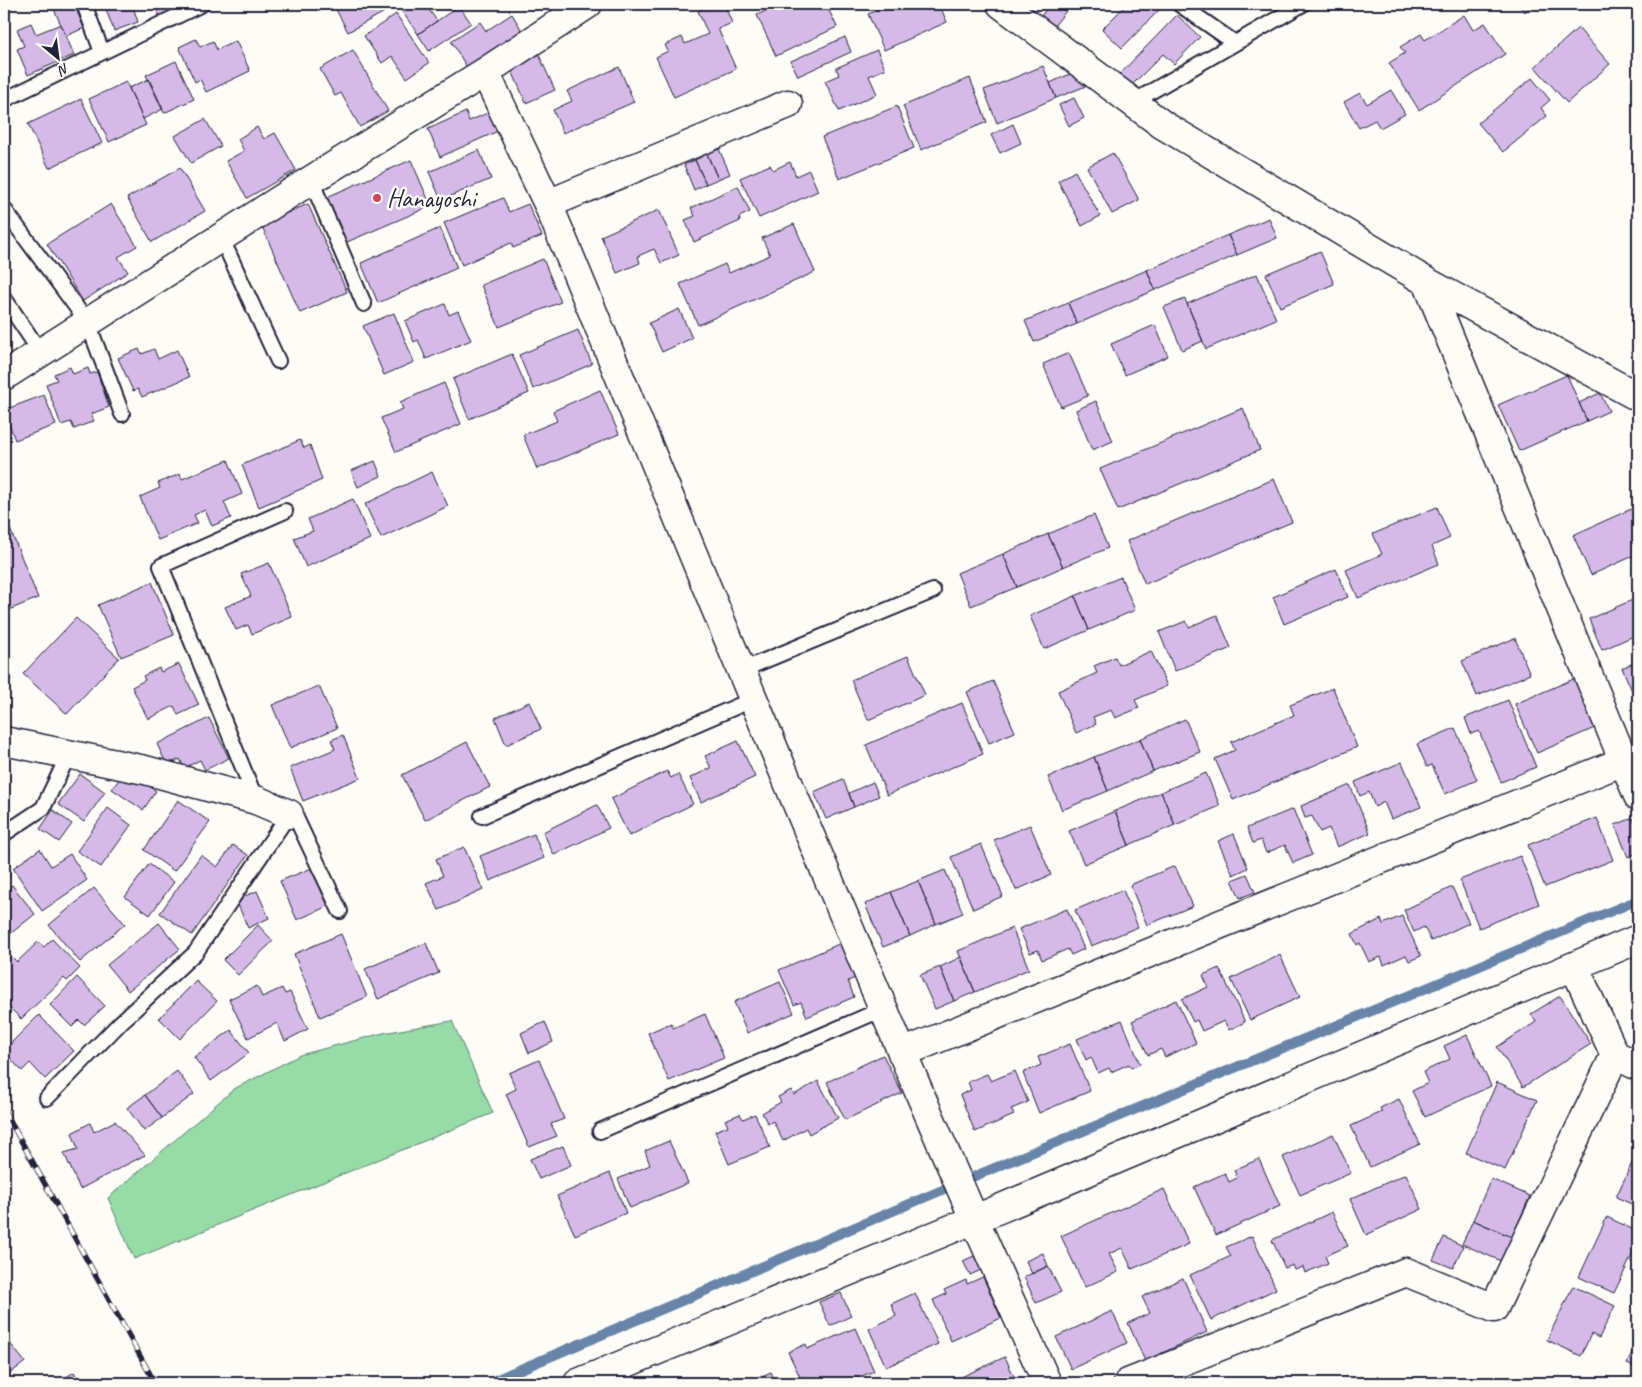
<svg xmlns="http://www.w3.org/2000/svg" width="1642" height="1387" viewBox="0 0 1642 1387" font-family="Caveat,sans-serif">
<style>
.green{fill:#97dba7;stroke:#5c7e71}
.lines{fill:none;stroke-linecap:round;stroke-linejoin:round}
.stream{stroke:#6884a9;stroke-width:10}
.building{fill:#d5bae8;stroke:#22223b}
.lane-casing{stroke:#22223b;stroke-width:18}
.street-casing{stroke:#22223b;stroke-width:31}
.lane{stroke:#fdfcf7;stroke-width:14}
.street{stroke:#fdfcf7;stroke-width:28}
.rail-casing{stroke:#22223b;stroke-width:5.5}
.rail{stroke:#fdfcf7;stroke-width:4;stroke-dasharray:11;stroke-linecap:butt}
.poi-dot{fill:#d1495b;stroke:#fdfcf7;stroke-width:2}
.labels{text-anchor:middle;stroke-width:5;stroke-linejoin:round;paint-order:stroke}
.poi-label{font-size:25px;fill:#22223b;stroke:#fdfcf7;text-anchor:start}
</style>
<rect width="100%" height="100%" fill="#fdfcf7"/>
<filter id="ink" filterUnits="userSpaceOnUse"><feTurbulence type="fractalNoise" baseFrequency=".02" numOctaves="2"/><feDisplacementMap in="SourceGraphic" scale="10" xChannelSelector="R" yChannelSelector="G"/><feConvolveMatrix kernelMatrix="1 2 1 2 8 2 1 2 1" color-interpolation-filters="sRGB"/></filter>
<g filter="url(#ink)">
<path class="green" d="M452,1021L493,1113L134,1259L108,1198L234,1089L300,1055L383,1033Z"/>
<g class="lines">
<path class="stream" d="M968,1179L1638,900
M488,1383L947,1188"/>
</g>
<path class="building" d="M62,4H74L84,28L66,36L53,7Z
M104,4H132L138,22L114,31Z
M154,4H190L160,18Z
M333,4H385L388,10L348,32Z
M401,4H425L437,21L418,34L398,6Z
M714,4H724L732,23L718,29L736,69L674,97L656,57L668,51L665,45L682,37L685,44L708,34L698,11Z
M780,4H826L837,27L776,56L757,15Z
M891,4H921L924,10L939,4L947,22L884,50L868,14Z
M1050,4H1057L1066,11L1054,26L1041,16Z
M1127,4H1153L1159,10L1122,48L1102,29Z
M1518,4H1534L1525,12Z
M459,6L471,23L429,51L418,34Z
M396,14L429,63L407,78L392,56L382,63L364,36Z
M512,14L524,34L468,69L451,41L480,22L486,31Z
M1177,15L1200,37L1174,64L1163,54L1128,89L1116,78Z
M1464,15L1473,30L1485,23L1505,54L1419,110L1389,63L1405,53L1400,47L1421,34L1425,40Z
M31,23L36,34L61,24L74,55L28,75L17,49L24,46L17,29Z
M1578,28L1610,64L1567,103L1535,67Z
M845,37L851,52L798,76L791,61Z
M196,39L200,47L213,41L217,50L236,41L250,71L206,92L200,79L195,82L179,47Z
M353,50L388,111L360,127L341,93L335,96L320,69Z
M877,50L885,69L869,76L877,94L839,111L825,81L839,75L836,68Z
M538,53L555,90L526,103L510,66Z
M176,61L194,99L164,113L146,75Z
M1043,66L1056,98L997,123L984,90Z
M619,67L634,102L563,133L553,110L572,101L567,91Z
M1070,74L1086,86L1056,98L1050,83Z
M970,78L987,122L921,150L903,106Z
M1532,78L1550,100L1541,108L1547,116L1503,152L1478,123Z
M149,79L163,109L143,119L129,88Z
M126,82L146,125L109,142L89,99Z
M1391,90L1405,114L1380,128L1375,120L1359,128L1344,102L1360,93L1367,104Z
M1074,98L1084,118L1069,126L1059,105Z
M81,99L102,143L49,168L28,124Z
M897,106L914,148L839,179L822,137Z
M466,112L469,121L490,112L498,131L440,157L428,129Z
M205,119L221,146L191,163L175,136Z
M1013,124L1021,143L1000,153L991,135Z
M257,127L264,139L275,133L296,170L247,198L226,161L244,151L238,139Z
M719,149L730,174L718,179L707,154Z
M479,150L491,179L441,200L429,172Z
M1113,153L1139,200L1112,214L1087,167Z
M707,154L718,179L706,184L695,160Z
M411,160L431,206L347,242L327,197Z
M695,160L706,184L694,190L684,165Z
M790,162L796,176L809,170L818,191L759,218L740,178L770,165L773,170Z
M180,168L205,211L152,242L127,198Z
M1075,171L1100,216L1082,226L1058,181Z
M738,186L750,212L739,217L740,221L694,242L685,220L695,216L691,208Z
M503,198L509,212L528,204L542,236L513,248L511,243L462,265L444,223Z
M111,204L137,246L118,257L128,272L83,301L47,244Z
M308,204L347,292L300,313L261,224Z
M659,210L679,255L661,263L654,249L638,256L640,263L617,273L601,236Z
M1269,218L1277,238L1237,255L1228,235Z
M794,224L815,272L698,325L680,284L725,264L729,273L770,255L762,238Z
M440,228L457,268L378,303L361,263Z
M1228,235L1237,255L1155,290L1147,270Z
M1320,251L1334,284L1280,307L1266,274Z
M543,259L561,302L499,327L481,285Z
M1147,270L1155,290L1077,324L1068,303Z
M1257,274L1276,319L1206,349L1187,304Z
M1185,299L1203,341L1182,350L1164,307Z
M1068,303L1077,324L1034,342L1025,321Z
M445,304L449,315L458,311L471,340L426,359L418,340L414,342L405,321Z
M679,309L692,338L662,352L649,323Z
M394,313L414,362L384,375L363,326Z
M1155,325L1168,356L1125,375L1111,344Z
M578,330L592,364L533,389L519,355Z
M139,349L142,354L154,349L158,359L177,350L189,377L142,397L138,389L133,391L118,358Z
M1069,353L1088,396L1061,407L1043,364Z
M512,354L529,393L469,419L453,379Z
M70,367L73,374L88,368L90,374L97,372L109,407L91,414L94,421L74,429L71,422L61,425L46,384L57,380L54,374Z
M1567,375L1587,421L1519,451L1498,405Z
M444,383L461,424L396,452L381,418L403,409L400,402Z
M600,390L619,434L537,469L523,435L557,421L553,411Z
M1600,393L1609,411L1587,421L1579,403Z
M44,395L56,425L15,440L4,410Z
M1096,401L1113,441L1092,450L1076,410Z
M1243,408L1260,450L1118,510L1100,469Z
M300,440L304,448L310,445L322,480L259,507L242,465Z
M228,460L242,494L224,502L231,518L212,526L205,510L194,515L198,523L158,540L140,497L160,488L158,483L180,474L182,479Z
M375,461L381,476L358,487L351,471Z
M432,472L448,506L381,538L365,504Z
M1274,479L1292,522L1145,584L1127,541Z
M353,499L370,539L306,567L294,538L313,531L308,519Z
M1638,506V554L1591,575L1573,535Z
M1437,507L1450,538L1432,546L1439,564L1358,598L1346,570L1382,554L1373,534Z
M4,514L38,598L4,612Z
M1094,515L1108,548L1063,567L1048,534Z
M1048,534L1063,567L1017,587L1003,554Z
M1003,554L1017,587L971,606L957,573Z
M269,563L292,617L252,634L248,625L236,630L225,607L251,596L241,574Z
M1336,569L1348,597L1284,624L1273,597Z
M1121,577L1135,610L1089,630L1075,596Z
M152,582L174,635L121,657L98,605Z
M1075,596L1089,630L1044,649L1030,616Z
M1637,598L1638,601V634L1602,650L1589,619Z
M1217,615L1231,648L1175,671L1159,632L1186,621L1189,627Z
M76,618L119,658L67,714L23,674Z
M1515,638L1530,674L1477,696L1462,661Z
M1151,651L1167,686L1135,700L1139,708L1115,718L1111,710L1093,717L1096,724L1076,733L1058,691L1097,673L1094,666L1115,657L1119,665Z
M908,656L925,695L868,720L851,680Z
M1638,661V701L1637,702L1622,668Z
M179,664L199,705L178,715L174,706L148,719L132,687L145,680L143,676L159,668L161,672Z
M1576,678L1597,727L1537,753L1515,704Z
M993,681L1015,732L989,743L967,692Z
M319,686L337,728L290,748L272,705Z
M1333,688L1357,747L1233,800L1215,759L1235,750L1231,742L1294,715L1290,705Z
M1508,700L1536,767L1501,782L1479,731L1471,734L1465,718Z
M529,702L541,729L506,745L495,718Z
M962,703L983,754L887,795L866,745Z
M209,718L229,758L205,770L200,760L184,768L180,759L167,765L157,744Z
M1185,719L1200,752L1153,771L1140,739Z
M1455,728L1477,780L1445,794L1432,765L1427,767L1417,744Z
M343,735L360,778L303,801L290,768L335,749L331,740Z
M1140,739L1153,771L1108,791L1094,757Z
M738,741L755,777L701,802L690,778L711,768L705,756Z
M467,742L490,787L425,820L402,775Z
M1094,757L1108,791L1062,810L1048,777Z
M1402,762L1421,807L1391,819L1384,802L1375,807L1369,792L1360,796L1355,782Z
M126,770L156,791L143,810L112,789Z
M667,771L671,778L678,774L693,804L629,836L611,799Z
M1206,773L1220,806L1175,825L1161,792Z
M80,774L105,792L84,822L58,804Z
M843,779L854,807L826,819L814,792Z
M873,782L879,796L854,807L849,793Z
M1350,785L1370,833L1337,847L1329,828L1320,832L1312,816L1305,818L1301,806Z
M1161,792L1175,825L1129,845L1115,811Z
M178,800L210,822L174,871L144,850Z
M597,805L609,828L554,855L543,832Z
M108,808L131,825L101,867L77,851Z
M1293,809L1312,855L1293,863L1285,845L1266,853L1261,840L1253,843L1247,828Z
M53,810L72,824L59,842L40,829Z
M1115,811L1129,845L1084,864L1069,831Z
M1597,818L1613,860L1545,887L1528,845Z
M1633,818L1638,831V853L1628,857L1615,825Z
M1030,825L1051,875L1016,890L994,840Z
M534,834L544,858L490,881L480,856Z
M1234,834L1248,868L1233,875L1218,841Z
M981,844L1003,896L973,909L951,857Z
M233,845L248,855L192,935L160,913L201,855L217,867Z
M464,847L483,890L439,910L426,883L443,876L436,859Z
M40,849L51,866L70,854L87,880L42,911L13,868Z
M1520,856L1539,904L1479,928L1460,880Z
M149,864L174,882L150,915L125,897Z
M1175,866L1193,906L1147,925L1130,885Z
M4,868L10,876L4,882Z
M312,868L328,906L297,920L280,881Z
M945,870L963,913L936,924L918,881Z
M1247,874L1255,892L1240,898L1232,880Z
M918,881L936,924L910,936L891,892Z
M12,885L35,914L4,939V892Z
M1452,887L1469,923L1431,941L1424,927L1414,932L1404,910Z
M94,888L125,924L80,962L49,925Z
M1123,890L1138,927L1091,946L1075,910Z
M257,891L269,918L248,928L236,900Z
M891,892L910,936L883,947L865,904Z
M1067,909L1084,949L1071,955L1068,949L1042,960L1038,950L1030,953L1019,929Z
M1402,916L1421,956L1409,961L1406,955L1384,965L1381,957L1369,962L1360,943L1357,945L1352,934L1381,919L1383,924Z
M159,923L180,949L128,991L107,965Z
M258,925L273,941L238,975L223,960Z
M1012,928L1029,969L975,992L958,951Z
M341,934L367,997L320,1017L294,954Z
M52,939L80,968L67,981L64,978L21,1019L4,1002V963L11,956L17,962L38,942L44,947Z
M426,943L439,973L378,999L365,969Z
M841,943L855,978L848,981L854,997L807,1017L801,1002L794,1005L779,970Z
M1280,955L1300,997L1250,1020L1231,979Z
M961,957L975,992L954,1001L940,967Z
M940,967L954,1001L935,1009L920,975Z
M1219,968L1245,1022L1229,1030L1224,1021L1202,1031L1197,1020L1193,1022L1182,999L1208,987L1203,975Z
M77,977L105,1006L84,1025L79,1020L72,1027L50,1005Z
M196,981L217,1001L180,1039L159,1018Z
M780,982L794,1013L747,1033L734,1002Z
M257,986L262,997L282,988L285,994L290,992L308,1029L285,1041L277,1023L248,1038L229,999Z
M1560,996L1591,1044L1523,1087L1497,1047L1536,1022L1531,1014Z
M1176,1000L1196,1043L1165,1057L1161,1049L1148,1055L1132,1021Z
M705,1014L724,1058L669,1081L648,1033L671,1023L673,1028Z
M39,1015L74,1051L45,1079L30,1063L22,1071L4,1052V1050Z
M1122,1020L1140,1064L1131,1068L1129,1064L1111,1072L1109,1068L1098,1073L1091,1057L1086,1060L1077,1039Z
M545,1022L553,1042L529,1053L521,1033Z
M231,1030L249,1053L211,1081L194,1057Z
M1467,1035L1491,1086L1425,1117L1412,1091L1428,1083L1423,1072L1450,1059L1444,1046Z
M1070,1044L1090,1091L1039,1113L1023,1073L1041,1065L1038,1057Z
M883,1055L902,1093L845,1120L827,1082Z
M539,1060L564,1119L551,1124L557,1136L529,1147L506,1094L516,1089L509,1073Z
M177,1071L194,1094L162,1118L145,1095Z
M1015,1071L1028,1102L1011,1109L1014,1115L975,1132L960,1095L971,1090L968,1082L987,1074L991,1081Z
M818,1081L838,1118L809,1134L806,1128L783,1141L773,1121L768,1124L762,1113L781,1102L778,1097L791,1090L794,1095Z
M1497,1082L1537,1100L1505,1170L1466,1153Z
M145,1095L162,1118L144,1131L127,1108Z
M1399,1099L1420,1144L1370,1167L1351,1126L1382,1112L1380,1108Z
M740,1114L743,1119L755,1114L770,1147L729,1164L715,1131L728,1126L725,1120Z
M115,1121L145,1155L80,1189L64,1153L78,1149L72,1133L90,1123L94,1132Z
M1638,1131V1148L1632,1145Z
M1333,1134L1351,1173L1300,1195L1283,1157Z
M669,1141L688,1183L630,1208L618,1179L650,1165L645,1151Z
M563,1146L571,1165L539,1179L530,1159Z
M1259,1159L1280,1206L1216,1235L1194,1187L1225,1173L1229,1182L1237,1178L1234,1170Z
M1633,1161L1638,1163V1207L1616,1197Z
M610,1173L626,1213L575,1235L557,1196Z
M1406,1174L1422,1209L1366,1235L1350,1199Z
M1491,1179L1530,1196L1512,1237L1473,1220Z
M1164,1189L1189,1244L1132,1269L1122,1248L1109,1254L1118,1272L1085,1287L1061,1236Z
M1332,1212L1348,1246L1325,1256L1328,1263L1305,1273L1303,1267L1295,1270L1293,1265L1285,1268L1272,1240Z
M1607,1217L1638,1232V1243L1614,1293L1579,1277Z
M1473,1220L1512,1237L1501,1261L1462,1244Z
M1252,1236L1276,1289L1211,1320L1190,1275L1231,1256L1226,1247Z
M1444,1237L1463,1246L1453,1268L1433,1260Z
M1043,1253L1048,1266L1032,1274L1026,1261Z
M974,1256L981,1270L970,1275L963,1261Z
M1048,1266L1061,1292L1036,1303L1024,1277Z
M983,1277L1001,1318L951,1341L933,1300L946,1294L944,1290L966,1280L967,1284Z
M1183,1278L1207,1332L1145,1361L1128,1323L1150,1313L1142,1297Z
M1573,1286L1615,1306L1599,1338L1591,1334L1581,1356L1547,1340Z
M841,1293L851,1316L830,1326L819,1302Z
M915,1293L938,1344L886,1367L869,1329L896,1316L891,1304Z
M1112,1311L1127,1343L1071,1369L1056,1337Z
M855,1328L874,1371L845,1383H803L788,1352L806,1344L807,1349Z
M5,1337L25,1362L4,1378V1338Z
M1638,1337V1369L1627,1364Z
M1005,1357L1017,1383H958L957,1379Z
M74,1372L81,1383H57Z
M771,1372L776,1383H746Z"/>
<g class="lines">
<g class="lane-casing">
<path id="lane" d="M84,4L102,52
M1179,4L1235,43
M4,100L202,4
M1133,102L1303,4
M311,180L364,304
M4,209L88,323L122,414
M221,237L278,361
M4,298L41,353
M742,670L933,591
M256,800L161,566L285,511
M482,816L754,699
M4,834L43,808L69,754
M47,1098L120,1023L196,952L289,814L297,820L340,911
M600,1131L883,1009"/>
</g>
<g class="street-casing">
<path id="street" d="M1001,4L1163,125L1427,282L1638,397
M485,72L548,204C712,598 872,994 1047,1383
M548,204L788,104
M1427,282L1638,796
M4,376L311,180L485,72L588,4
M4,741L145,770L256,800L289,814
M1574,966L1615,1055L1638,1066
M902,1053L1624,761
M578,1383L973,1220L1638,939
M1128,1383L1406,1272L1494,1308L1615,1055"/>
</g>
<use href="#lane" class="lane"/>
<use href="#street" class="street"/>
<g class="rail-casing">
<path id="rail" d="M4,1110L155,1383"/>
</g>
<use href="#rail" class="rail"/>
</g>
</g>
<circle class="poi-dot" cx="377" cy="198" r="5"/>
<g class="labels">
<g class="poi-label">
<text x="387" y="207">Hanayoshi</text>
</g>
</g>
<rect width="1642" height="1387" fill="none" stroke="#fdfcf7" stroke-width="20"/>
<rect x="10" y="10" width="1622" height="1367" fill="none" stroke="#22223b" stroke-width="2" filter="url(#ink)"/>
<g transform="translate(58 58) rotate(151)" stroke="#fdfcf7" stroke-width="4" paint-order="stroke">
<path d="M0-4L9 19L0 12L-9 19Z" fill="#22223b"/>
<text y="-8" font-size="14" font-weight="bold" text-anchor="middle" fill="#22223b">N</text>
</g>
</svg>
